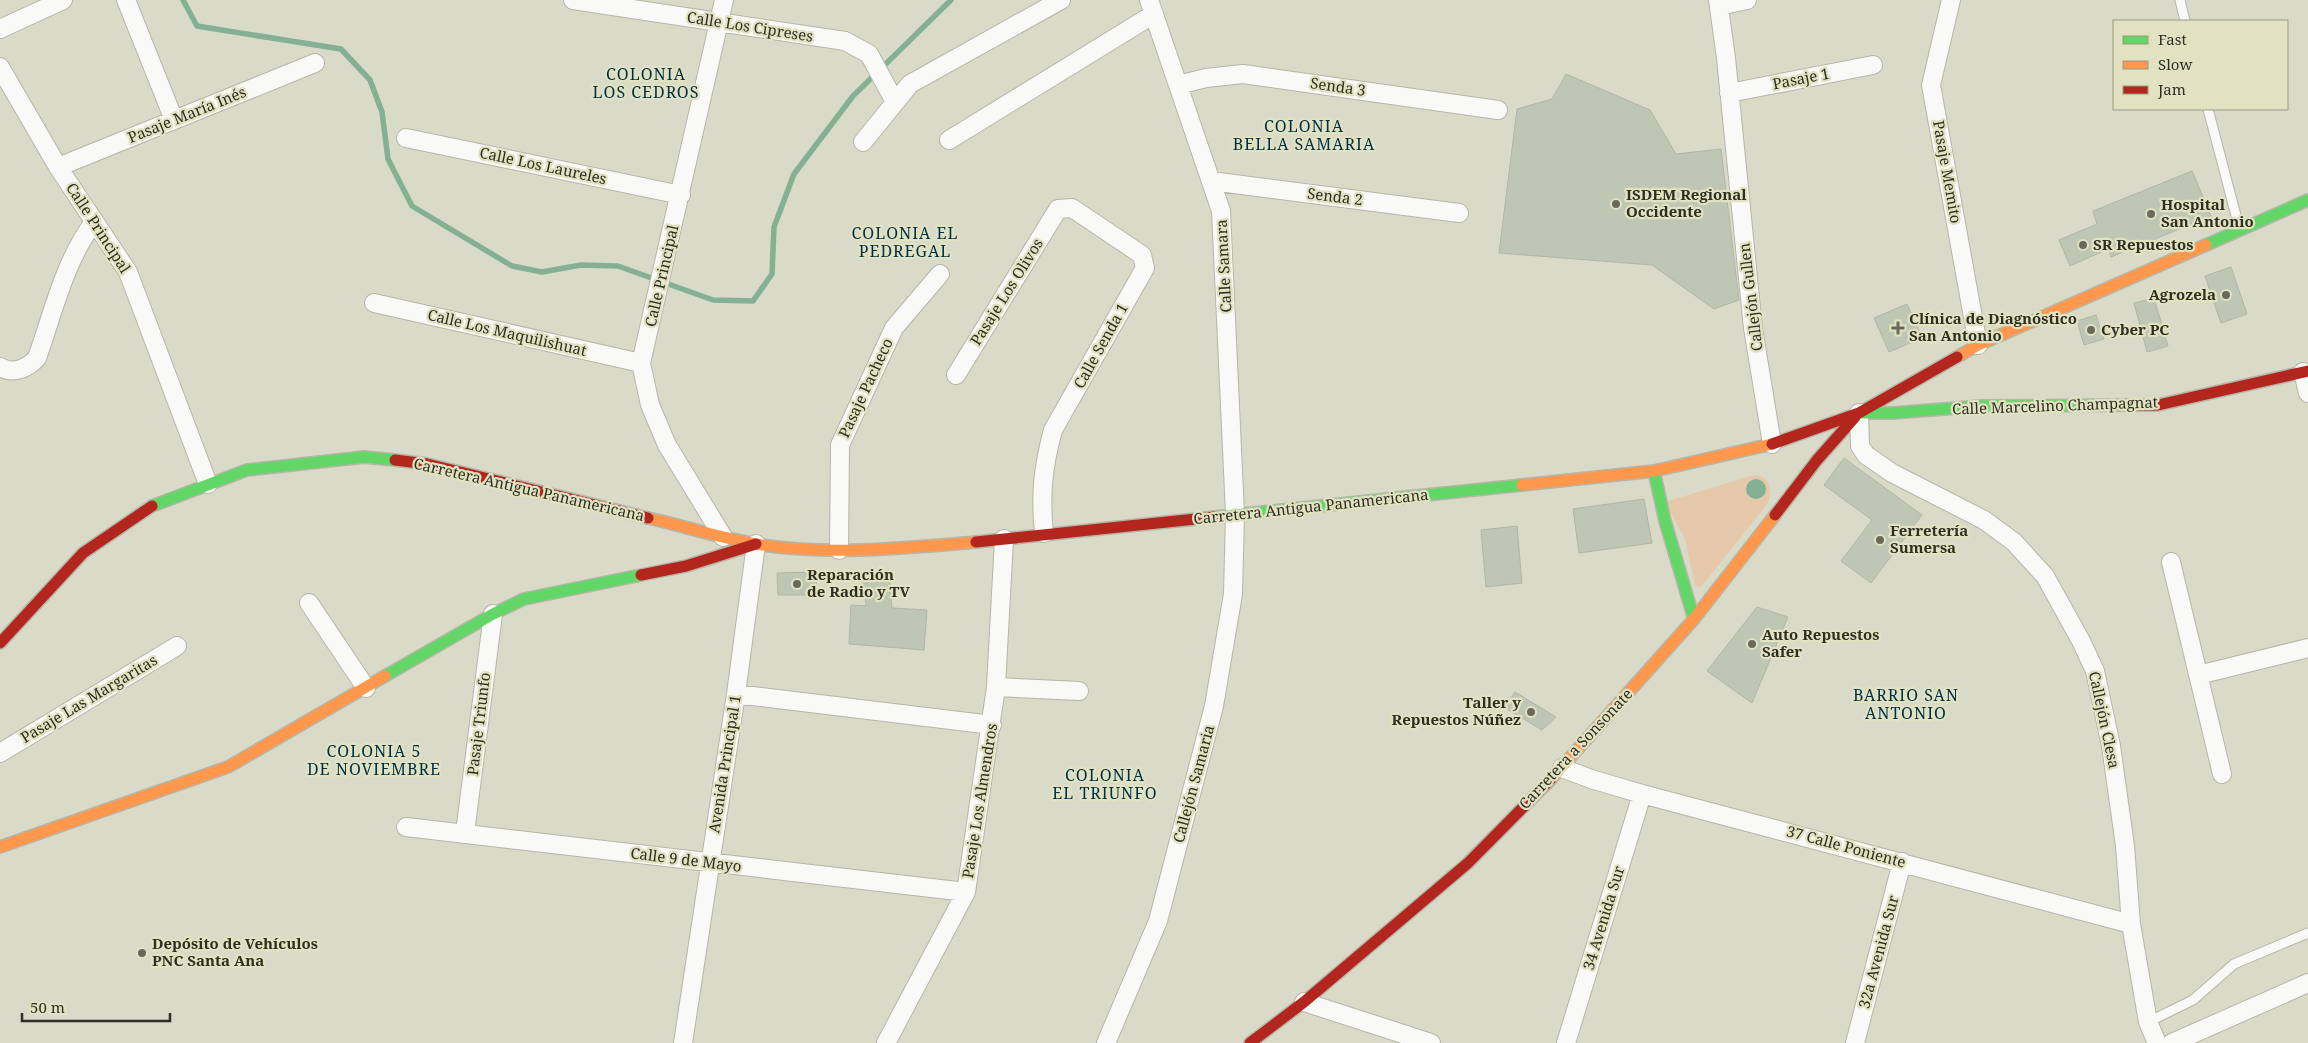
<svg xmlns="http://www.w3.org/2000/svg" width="2308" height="1043" viewBox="0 0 2308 1043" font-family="'Noto Serif',serif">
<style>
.green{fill:#e6c8aa}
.water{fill:#84b194}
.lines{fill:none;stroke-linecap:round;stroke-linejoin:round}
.stream{stroke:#84b194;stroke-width:5.5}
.building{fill:#bfc6b4;stroke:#b1b5a8}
.lane-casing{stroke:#b6b6a8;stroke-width:11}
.street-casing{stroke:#b6b6a8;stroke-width:20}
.fast-casing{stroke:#b6b6a8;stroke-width:14}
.slow-casing{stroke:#b6b6a8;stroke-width:14}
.jam-casing{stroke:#b6b6a8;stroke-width:14}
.lane{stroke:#f9f9f7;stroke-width:9}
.street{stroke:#f9f9f7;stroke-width:18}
.fast{stroke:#63d668;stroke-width:11}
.slow{stroke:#ff974d;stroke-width:11}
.jam{stroke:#b3261e;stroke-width:11}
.poi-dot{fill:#6a6a5c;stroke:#e1e2c1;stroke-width:2}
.labels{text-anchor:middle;stroke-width:4.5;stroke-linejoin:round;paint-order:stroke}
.street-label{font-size:15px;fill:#2e2e22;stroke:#e1e2c1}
.poi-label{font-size:15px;font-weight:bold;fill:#2e2e22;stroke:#e1e2c1;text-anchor:start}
.neighbourhood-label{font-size:16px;letter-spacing:1px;fill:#012f44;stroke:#e1e2c1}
</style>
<rect width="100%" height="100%" fill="#dadac9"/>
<path class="green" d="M1754,475C1770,476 1773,489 1768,503L1701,587L1695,586L1685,539L1665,502Z"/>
<path class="water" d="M1746 489a10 10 0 1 1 20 0a10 10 0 1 1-20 0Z"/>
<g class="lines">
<path class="stream" d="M183,0L197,26L341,49L370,80L382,112L388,159L412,206L512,266L542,272L581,265L618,266L713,300L753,301L772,274L774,227L794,174L853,96L951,0"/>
</g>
<path class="building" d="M1566,74L1650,110L1676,154L1721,149L1739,300L1714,309L1652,265L1499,253L1517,109L1552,99Z
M2192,171L2211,216L2111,257L2108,249L2070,266L2059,240L2097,224L2093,211Z
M2231,267L2247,314L2221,323L2205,276Z
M2154,298L2168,346L2147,352L2134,303Z
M1907,304L1922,338L1889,352L1874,318Z
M2096,315L2104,339L2084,345L2077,321Z
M1844,458L1922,515L1871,583L1841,561L1872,520L1824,485Z
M1644,499L1652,543L1579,553L1573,509Z
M1517,526L1522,583L1486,587L1481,530Z
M889,570L892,608L927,610L924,650L849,644L851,605L866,606L863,572Z
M816,572L817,595H778L777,573Z
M1757,607L1788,617L1752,703L1707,671Z
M1515,692L1556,717L1542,730L1505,708Z"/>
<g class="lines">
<g class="lane-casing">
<path id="lane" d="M2180,0L2185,21
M2208,109L2239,227
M2148,1022L2193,1000L2234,964L2308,933"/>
</g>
<g class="street-casing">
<path id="street" d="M126,0L174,120
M573,0L845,41L869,54L895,102
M1718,0L1726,58L1753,328L1772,444
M1951,0L1931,85L1978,345
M1719,6L1747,0
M0,29L63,0
M0,67L58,167L128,272L208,484
M1178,85L1206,78L1243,74L1498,110
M1729,93L1873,65
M406,138L681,195
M949,140L1154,14
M863,142L910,84L1061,0
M58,167L315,63
M1211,181L1459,213
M374,303L641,363
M0,367C13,375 28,368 37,358C53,313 65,260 94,222
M2303,372L2308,393
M956,375L1058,209L1072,208L1142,255L1145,268L1053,430C1043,467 1040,495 1044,533
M1859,413L1860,446L1866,455L1892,473L1984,520L2014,542L2045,576L2081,641L2095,671L2111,746L2125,846L2131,924L2148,1022L2157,1043
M723,537L667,445L650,405L641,363L724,0
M839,550L840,445L894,328L940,274
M2171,562L2222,774
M309,603L366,688
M2198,675L2308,648
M996,687L1079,691
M736,694L992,725
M0,753L177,646
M1562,768L1591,779L1642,794L2131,924
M406,827L966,892
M465,833L493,614
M1304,1002L1431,1043
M683,1043L736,694L756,544
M886,1043L966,892L996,687L1004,539
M1106,1043L1158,921L1214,706L1233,594L1235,514L1221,211L1149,0
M1566,1043L1642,794
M1855,1043L1902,862
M2172,1043L2308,983"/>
</g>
<g class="fast-casing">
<path id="fast" d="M2206,245L2308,200
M1859,413H1893L1982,406L2133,405
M1654,471L1665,521L1694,619
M152,506L247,470L364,457L395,460
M1215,517L1522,485
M385,676L493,614L524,599L641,575"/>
</g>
<g class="slow-casing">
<path id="slow" d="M1957,357L1978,345L2206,245
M1522,485L1654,471L1772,444
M648,518C684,526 720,538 756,544C825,556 906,548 976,542
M1551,779L1694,619L1775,515
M0,847L228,767L385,676"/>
</g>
<g class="jam-casing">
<path id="jam" d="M2133,405H2158L2308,371
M1772,444L1859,413L1957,357
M395,460L427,464L648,518
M1775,515L1817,460L1855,417
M976,542L1215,517
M641,575L686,566L756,544
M0,643L83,553L152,506
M1250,1043L1304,1002L1468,863L1551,779"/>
</g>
<use href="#lane" class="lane"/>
<use href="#street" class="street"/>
<use href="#fast" class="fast"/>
<use href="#slow" class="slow"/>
<use href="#jam" class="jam"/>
</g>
<g class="poi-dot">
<circle cx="1616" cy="204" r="5"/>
<circle cx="2151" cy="214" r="5"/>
<circle cx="2083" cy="245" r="5"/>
<circle cx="2226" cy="295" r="5"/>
<path d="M1895.5 320.5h5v5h5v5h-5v5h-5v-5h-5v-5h5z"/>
<circle cx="2091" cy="330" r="5"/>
<circle cx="1880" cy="540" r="5"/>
<circle cx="797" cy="584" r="5"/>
<circle cx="1752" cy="644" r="5"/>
<circle cx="1531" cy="712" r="5"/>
<circle cx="142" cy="953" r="5"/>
</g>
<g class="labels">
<g class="street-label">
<text transform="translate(750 27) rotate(9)" y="5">Calle Los Cipreses</text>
<text transform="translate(1801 79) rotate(-11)" y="5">Pasaje 1</text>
<text transform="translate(1338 87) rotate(8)" y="5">Senda 3</text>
<text transform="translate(187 115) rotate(-22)" y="5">Pasaje María Inés</text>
<text transform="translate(543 166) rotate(12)" y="5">Calle Los Laureles</text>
<text transform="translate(1947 172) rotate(80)" y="5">Pasaje Memito</text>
<text transform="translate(1335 197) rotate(7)" y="5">Senda 2</text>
<text transform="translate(98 228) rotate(57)" y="5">Calle Principal</text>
<text transform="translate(1224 266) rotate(-93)" y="5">Calle Samara</text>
<text transform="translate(662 276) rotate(-77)" y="5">Calle Principal</text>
<text transform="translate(1007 292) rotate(-58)" y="5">Pasaje Los Olivos</text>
<text transform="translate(1751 297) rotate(-97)" y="5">Callejón Gullen</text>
<text transform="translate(507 333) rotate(13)" y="5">Calle Los Maquilishuat</text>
<text transform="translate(1101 346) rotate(-61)" y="5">Calle Senda 1</text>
<text transform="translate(866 388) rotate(-65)" y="5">Pasaje Pacheco</text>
<text transform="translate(2055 406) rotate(-2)" y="5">Calle Marcelino Champagnat</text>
<text transform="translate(529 490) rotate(13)" y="5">Carretera Antigua Panamericana</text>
<text transform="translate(1311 507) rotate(-6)" y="5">Carretera Antigua Panamericana</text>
<text transform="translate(89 699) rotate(-31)" y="5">Pasaje Las Margaritas</text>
<text transform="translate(2104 720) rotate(78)" y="5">Callejón Clesa</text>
<text transform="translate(479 724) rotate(-83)" y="5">Pasaje Triunfo</text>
<text transform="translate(1576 749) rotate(-47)" y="5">Carretera a Sonsonate</text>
<text transform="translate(725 764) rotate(-81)" y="5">Avenida Principal 1</text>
<text transform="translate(1194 784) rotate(-75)" y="5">Callejón Samaria</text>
<text transform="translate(980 801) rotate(-81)" y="5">Pasaje Los Almendros</text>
<text transform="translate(1846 847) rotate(15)" y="5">37 Calle Poniente</text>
<text transform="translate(686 860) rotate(7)" y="5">Calle 9 de Mayo</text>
<text transform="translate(1604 918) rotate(-73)" y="5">34 Avenida Sur</text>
<text transform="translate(1879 952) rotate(-75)" y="5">32a Avenida Sur</text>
</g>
<g class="poi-label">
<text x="1626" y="200">ISDEM Regional<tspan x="1626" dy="17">Occidente</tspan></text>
<text x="2161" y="210">Hospital<tspan x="2161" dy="17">San Antonio</tspan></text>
<text x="2093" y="250">SR Repuestos</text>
<text x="2216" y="300" text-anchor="end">Agrozela</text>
<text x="1909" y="324">Clínica de Diagnóstico<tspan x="1909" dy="17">San Antonio</tspan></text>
<text x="2101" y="335">Cyber PC</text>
<text x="1890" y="536">Ferretería<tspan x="1890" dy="17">Sumersa</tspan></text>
<text x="807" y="580">Reparación<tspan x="807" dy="17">de Radio y TV</tspan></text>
<text x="1762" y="640">Auto Repuestos<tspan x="1762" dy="17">Safer</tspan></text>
<text x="1521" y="708" text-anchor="end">Taller y<tspan x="1521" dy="17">Repuestos Núñez</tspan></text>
<text x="152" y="949">Depósito de Vehículos<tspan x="152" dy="17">PNC Santa Ana</tspan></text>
</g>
<g class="neighbourhood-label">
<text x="646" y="80">COLONIA<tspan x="646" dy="18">LOS CEDROS</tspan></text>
<text x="1304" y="132">COLONIA<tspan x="1304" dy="18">BELLA SAMARIA</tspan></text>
<text x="905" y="239">COLONIA EL<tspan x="905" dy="18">PEDREGAL</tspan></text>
<text x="1906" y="701">BARRIO SAN<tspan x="1906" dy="18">ANTONIO</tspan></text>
<text x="374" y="757">COLONIA 5<tspan x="374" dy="18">DE NOVIEMBRE</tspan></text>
<text x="1105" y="781">COLONIA<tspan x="1105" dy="18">EL TRIUNFO</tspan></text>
</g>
</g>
<rect x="2113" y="20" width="175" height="90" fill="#e1e2c1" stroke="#999a81"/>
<rect x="2123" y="36" width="25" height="8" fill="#63d668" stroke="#999a81"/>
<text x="2158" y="45" font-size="15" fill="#2e2e22">Fast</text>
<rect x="2123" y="61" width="25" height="8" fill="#ff974d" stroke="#999a81"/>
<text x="2158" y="70" font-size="15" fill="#2e2e22">Slow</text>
<rect x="2123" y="86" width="25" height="8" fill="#b3261e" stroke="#999a81"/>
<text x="2158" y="95" font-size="15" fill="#2e2e22">Jam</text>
<path d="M22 1013v8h148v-8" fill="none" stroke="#2e2e22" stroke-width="2.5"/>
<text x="30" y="1013" font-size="15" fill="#2e2e22" stroke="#e1e2c1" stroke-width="4" paint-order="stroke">50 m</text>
</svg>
